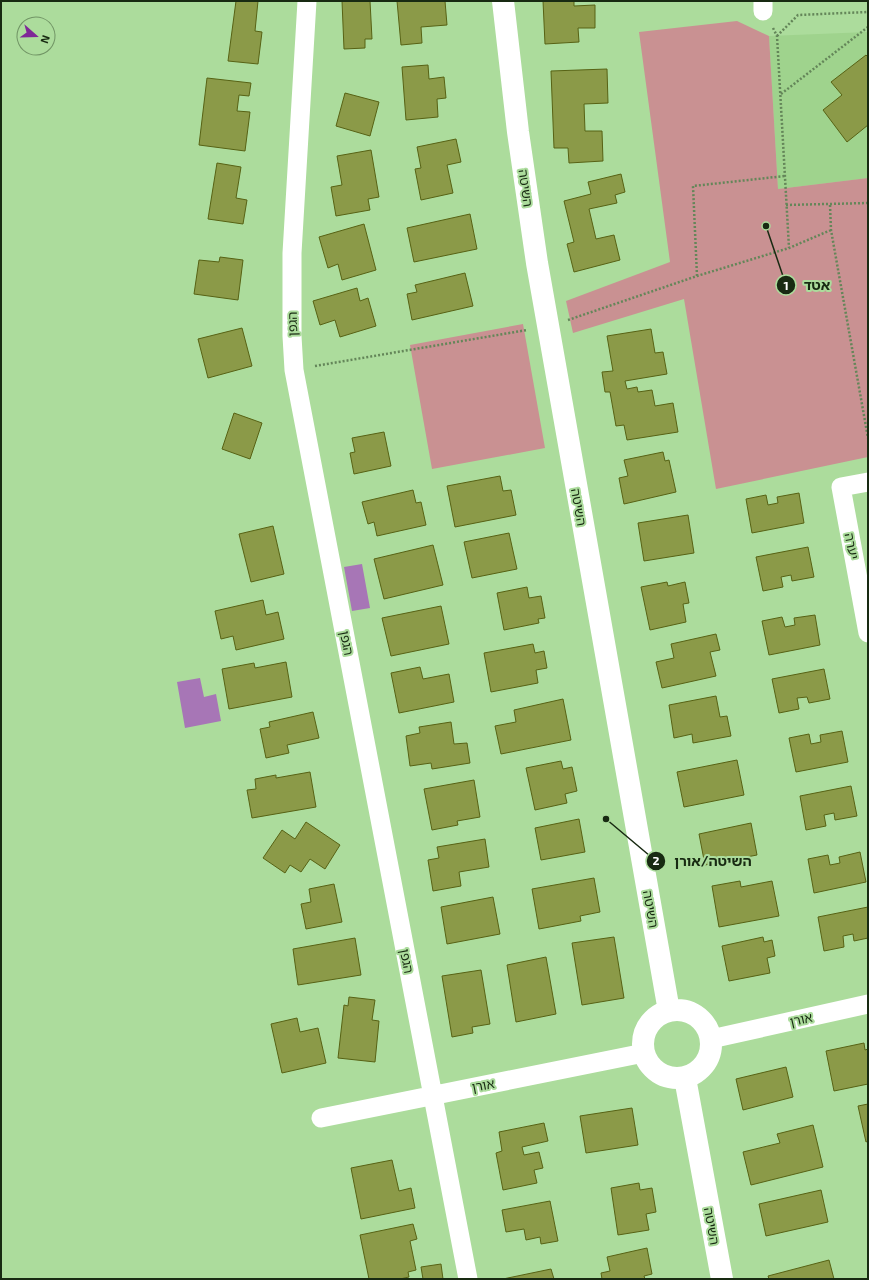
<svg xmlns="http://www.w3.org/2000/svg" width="869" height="1280" viewBox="0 0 869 1280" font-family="'Exo 2','Noto Sans Hebrew',sans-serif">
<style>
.built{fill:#9fd38d}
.green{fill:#c99192}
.water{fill:#a776b6}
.building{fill:#8b9a48;stroke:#576214}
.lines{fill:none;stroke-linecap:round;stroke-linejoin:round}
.path{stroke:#648659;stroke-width:2.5;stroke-dasharray:2 2;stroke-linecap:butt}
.street{stroke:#fff;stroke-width:19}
.secondary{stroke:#fff;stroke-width:22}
.labels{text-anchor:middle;stroke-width:4;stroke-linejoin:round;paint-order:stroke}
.street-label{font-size:13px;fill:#182a12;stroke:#acdc9c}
.leader{fill:none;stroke:#182a12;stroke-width:1.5}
.callout-dot{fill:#182a12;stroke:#acdc9c;stroke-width:1.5}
.mark-label{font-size:12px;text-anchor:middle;font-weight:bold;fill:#fff}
.callout-label{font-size:14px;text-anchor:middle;font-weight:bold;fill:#182a12;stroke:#acdc9c;stroke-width:4;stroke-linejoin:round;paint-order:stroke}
</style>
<rect width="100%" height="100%" fill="#acdc9c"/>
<path class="built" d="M868,32V178L778,189L769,36Z"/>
<path class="green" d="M737,21L769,36L778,189L868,178V457L716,489L684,299L573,333L566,301L670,262L639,32Z
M523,324L545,448L432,469L410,345Z"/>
<path class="water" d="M362,564L370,608L352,611L344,567Z
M200,678L204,697L216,694L221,721L185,728L177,682Z"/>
<path class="building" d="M236,1H258L255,31L262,32L258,64L228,61Z
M342,1H370L372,39H365V48L344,49Z
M397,1H445L447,25L421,27L422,43L401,45Z
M543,1H574V6L595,5V28H578L579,42L545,44Z
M866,55L868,57V125L847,142L823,110L842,95L831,82Z
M428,65L429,79L444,77L446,98L437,99L438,117L406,120L402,67Z
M607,69L608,103L584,104L585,131H602L603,161L569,163L568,148H554L551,71Z
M207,78L251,83L249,96L239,95L237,111L250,112L245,151L199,145Z
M345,93L379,102L370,136L336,126Z
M456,139L461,162L447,165L453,193L421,200L415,169L421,168L417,147Z
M371,150L379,197L368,199L370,210L336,216L331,187L342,185L337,156Z
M217,163L241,167L236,198L247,200L243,224L208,219Z
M621,174L625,192L615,195L617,203L589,209L596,239L614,235L620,260L574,272L567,244L574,242L564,201L591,194L588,182Z
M470,214L477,249L414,262L407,228Z
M364,224L376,270L342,280L338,264L328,268L319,237Z
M220,257L243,260L238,300L194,294L199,260L219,262Z
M465,273L473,306L412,320L407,294L417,292L415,285Z
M357,288L360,301L368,298L376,326L340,337L335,320L320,325L313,301Z
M242,328L252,366L208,378L198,339Z
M651,329L655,353L663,352L667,374L625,381L627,389L637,387L638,392L652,390L655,406L673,403L678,432L627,440L624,425L616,426L610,392H605L602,372L613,371L607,336Z
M234,413L262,423L250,459L222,449Z
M384,432L391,466L354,474L350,453L355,452L352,438Z
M663,452L665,461L669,460L676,492L624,504L619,478L628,476L624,460Z
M500,476L503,491L511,490L516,515L455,527L447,486Z
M413,490L416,503L421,502L426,525L377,536L374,522L368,524L362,502Z
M799,493L804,523L752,533L746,499L766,495L768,505L778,503L777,497Z
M688,515L694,553L644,561L638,523Z
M273,526L284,574L251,582L239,534Z
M509,533L517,569L472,578L464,542Z
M433,545L443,585L384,599L374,559Z
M808,547L814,577L792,581L791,575L781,577L783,587L763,591L756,557Z
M667,582L668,586L685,582L689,603L683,604L686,622L650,630L641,587Z
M527,587L529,598L541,596L545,618L538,619L539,623L504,630L497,593Z
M263,600L266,615L278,612L284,639L236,650L233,636L221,639L215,611Z
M441,606L449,644L391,656L382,618Z
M815,615L820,645L769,655L762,621L782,617L785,627L795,625L794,618Z
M716,634L720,650L710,652L716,676L662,688L656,662L674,658L671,644Z
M533,644L535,653L544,651L547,668L536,670L538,683L491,692L484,653Z
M286,662L292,697L229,709L222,669L254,663L255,668Z
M420,667L423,679L449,674L454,702L399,713L391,673Z
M824,669L830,699L809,703L807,697L797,698L799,709L779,713L772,679Z
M716,696L720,717L727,716L731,736L693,743L692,734L674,738L669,705Z
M563,699L571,740L501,754L495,726L516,722L514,710Z
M313,712L319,738L287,745L289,753L266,758L260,729L270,727L269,722Z
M451,722L454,744L467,743L470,763L432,769L431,763L410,766L406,736L420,733L419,727Z
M842,731L848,762L796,772L789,738L809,734L811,744L821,742L820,735Z
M737,760L744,795L684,807L677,772Z
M561,761L563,769L572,767L577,791L565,794L567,803L535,810L526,768Z
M310,772L316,807L252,818L247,790L256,789L255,779L276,775V778Z
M474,780L480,817L457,821L458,825L432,830L424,789Z
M851,786L857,816L835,820L834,813L824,815L826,826L806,830L800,796Z
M579,819L585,852L541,860L535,828Z
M306,822L340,845L325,869L310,859L301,872L290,865L285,873L263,858L282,830L295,839Z
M751,823L757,855L705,865L699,834Z
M485,839L489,867L459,872L461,886L433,891L428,860L439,858L437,847Z
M860,852L866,882L814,893L808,859L828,855L830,865L840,863L839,857Z
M594,878L600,912L580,916L581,921L539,929L532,889Z
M740,881L741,887L772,881L779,916L719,927L712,886Z
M334,884L342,922L306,929L301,904L311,902L309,889Z
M493,897L500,934L447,944L441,907Z
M868,907V938L854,941L853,934L843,936L844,947L824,951L818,917Z
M614,937L624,998L582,1005L572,943Z
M763,937L764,942L772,940L775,956L767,958L770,973L729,981L722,946Z
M355,938L361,975L298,985L293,949Z
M546,957L556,1014L516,1022L507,965Z
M481,970L490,1024L472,1027L473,1033L452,1037L442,976Z
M349,997L375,1000L372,1020L379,1021L375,1062L338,1058L344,1005L348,1006Z
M297,1018L300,1032L318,1028L326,1063L282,1073L271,1024Z
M864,1043L865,1050L868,1049V1084L834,1091L826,1051Z
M786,1067L793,1097L743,1110L736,1079Z
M868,1104V1141L866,1142L858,1106Z
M632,1108L638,1145L586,1153L580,1116Z
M544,1123L548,1141L522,1147L524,1155L539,1152L543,1168L534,1170L537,1183L503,1190L496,1153L502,1151L499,1132Z
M813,1125L823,1167L751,1185L743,1152L780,1143L777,1134Z
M392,1160L399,1191L411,1188L415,1208L361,1219L351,1168Z
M639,1183L640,1190L652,1188L656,1212L646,1214L649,1230L618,1235L611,1188Z
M821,1190L828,1222L766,1236L759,1204Z
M550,1201L558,1241L541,1244L540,1237L526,1240L524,1229L506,1232L502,1210Z
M413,1224L417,1239L410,1241L416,1270L408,1272L409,1277L400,1279H369L360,1235Z
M647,1248L652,1274L644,1276L645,1279H602L601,1273L610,1271L607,1257Z
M829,1260L834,1279H769L768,1276Z
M441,1264L443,1279H423L421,1267Z
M551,1269L554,1279H503Z"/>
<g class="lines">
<path class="path" d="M773,28L777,36L789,248
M777,36L798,15L868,12
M781,94L868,27
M786,205L868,203
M830,205L831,230L868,438
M697,276L693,186L785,176
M568,320L697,276L789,248L831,230
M315,366L527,330"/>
<path class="street" d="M307,1L292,253V336L294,370L468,1279
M763,1V11
M868,482L841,487L868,633
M711,1039L868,1004
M321,1118L644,1053"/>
<path class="secondary" d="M503,1L518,132L537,263L669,1011
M643 1044a34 34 0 1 1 68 0a34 34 0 1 1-68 0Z
M685,1078L722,1279"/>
</g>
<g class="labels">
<g class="street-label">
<text transform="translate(526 188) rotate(82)" y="5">השיטה</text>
<text transform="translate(292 324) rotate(-91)" y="5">הגפן</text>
<text transform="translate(579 507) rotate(80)" y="5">השיטה</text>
<text transform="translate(852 546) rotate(79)" y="5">יערה</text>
<text transform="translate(347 643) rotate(79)" y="5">הגפן</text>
<text transform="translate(651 909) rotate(80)" y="5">השיטה</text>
<text transform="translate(407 961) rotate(79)" y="5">הגפן</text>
<text transform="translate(801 1019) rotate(-13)" y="5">אורן</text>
<text transform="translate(483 1085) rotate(-11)" y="5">אורן</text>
<text transform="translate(712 1226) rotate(80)" y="5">השיטה</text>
</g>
</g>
<path class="leader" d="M766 226L786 285M606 819L656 861"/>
<g class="callout-dot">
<circle cx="766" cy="226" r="4"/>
<circle cx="606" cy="819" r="4"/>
<circle cx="786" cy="285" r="10"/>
<circle cx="656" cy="861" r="10"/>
</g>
<g class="mark-label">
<text x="786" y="290">1</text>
<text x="656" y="865">2</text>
</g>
<g class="callout-label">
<text x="817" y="290">אטד</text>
<text x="713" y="866">השיטה/אורן</text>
</g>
<rect width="869" height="1280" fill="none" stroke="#182a12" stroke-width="4"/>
<g transform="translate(36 36) rotate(110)"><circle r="19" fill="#acdc9c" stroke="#719565"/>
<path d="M0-3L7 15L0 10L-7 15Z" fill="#7f2897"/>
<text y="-6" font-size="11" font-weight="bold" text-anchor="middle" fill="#182a12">N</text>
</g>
</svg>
